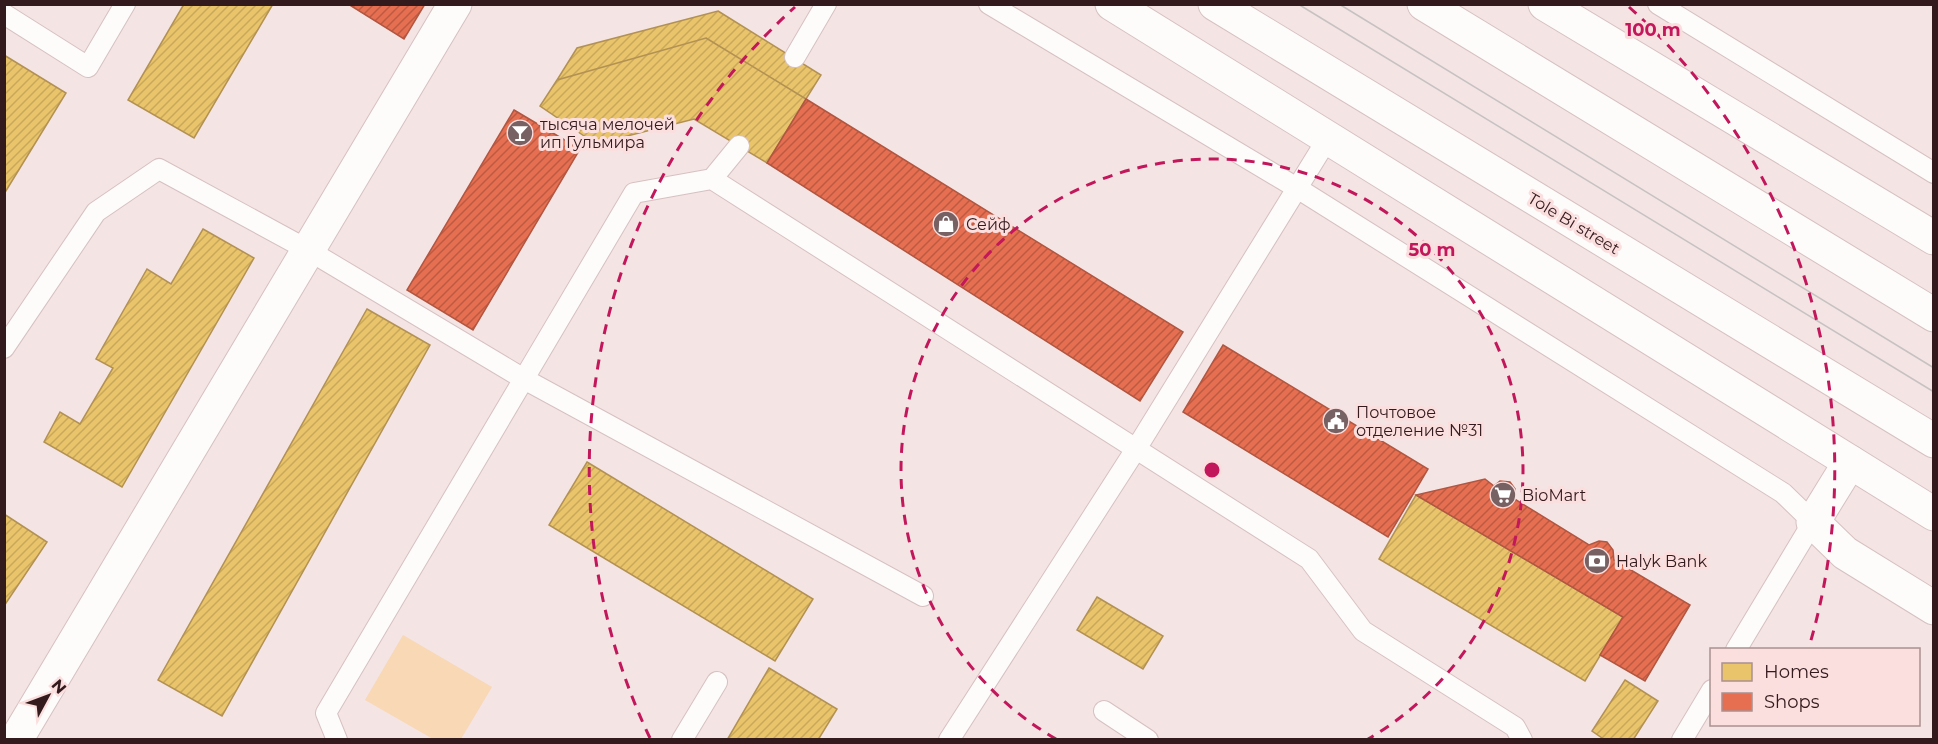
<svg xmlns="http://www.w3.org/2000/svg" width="1938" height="744" viewBox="0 0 1938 744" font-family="Montserrat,sans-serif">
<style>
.green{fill:#f8d8b5}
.homes{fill:url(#homes-hatch);stroke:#b29153;stroke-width:1.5}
.shops{fill:url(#shops-hatch);stroke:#b15641;stroke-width:1.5}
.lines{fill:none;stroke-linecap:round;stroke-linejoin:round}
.lane-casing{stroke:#d6c1c1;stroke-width:22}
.street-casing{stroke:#d6c1c1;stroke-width:35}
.secondary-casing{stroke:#d6c1c1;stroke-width:35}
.primary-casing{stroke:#d6c1c1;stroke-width:35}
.lane{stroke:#fefbfb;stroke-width:20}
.street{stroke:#fefbfb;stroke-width:33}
.secondary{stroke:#fefbfb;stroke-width:33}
.primary{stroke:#fefbfb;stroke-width:33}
.tram{stroke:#c7c2c2;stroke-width:1.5}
.ring{fill:none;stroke:#c2185b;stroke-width:3;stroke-dasharray:10 8}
.labels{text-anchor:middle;stroke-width:6;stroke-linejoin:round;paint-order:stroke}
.poi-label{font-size:16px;fill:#331a1c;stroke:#fbdede;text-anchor:start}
.street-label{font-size:16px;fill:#331a1c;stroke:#fbdede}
.centre{fill:#c2185b;stroke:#fbdede;stroke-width:3}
.ring-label{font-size:18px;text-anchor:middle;font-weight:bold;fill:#c2185b;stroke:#fbdede;stroke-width:6;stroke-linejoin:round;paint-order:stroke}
</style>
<defs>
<pattern id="homes-hatch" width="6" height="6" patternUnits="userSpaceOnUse" patternTransform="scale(1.5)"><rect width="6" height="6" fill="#e9c46a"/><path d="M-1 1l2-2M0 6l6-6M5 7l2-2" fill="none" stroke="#c8a85b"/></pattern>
<pattern id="shops-hatch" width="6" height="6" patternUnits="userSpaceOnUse" patternTransform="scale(1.5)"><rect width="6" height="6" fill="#e76f51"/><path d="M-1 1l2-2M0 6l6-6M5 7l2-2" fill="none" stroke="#bc5a42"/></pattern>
</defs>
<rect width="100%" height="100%" fill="#f5e4e4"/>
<path class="green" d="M403,635L492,687L461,739H433L365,700Z"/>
<path class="homes" d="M184,4H273L194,138L128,100Z
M718,11L821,75L806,99L706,38L557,80L577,48Z
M706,38L806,99L767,163L694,119L596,144L540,106L557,80Z
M4,55L66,93L4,194Z
M203,229L254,258L122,487L44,442L60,412L80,424L113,368L96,359L147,269L171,284Z
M367,309L430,345L222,716L158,680Z
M587,462L813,599L775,661L549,525Z
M1416,495L1623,617L1585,681L1379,559Z
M4,514L47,542L4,606Z
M1097,597L1163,636L1143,669L1077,630Z
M769,668L837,709L818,740H727Z
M1625,680L1658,701L1633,740H1605L1592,731Z"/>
<path class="shops" d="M348,4H425L404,39Z
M806,99L1183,332L1140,401L767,163Z
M514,110L580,149L473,330L407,290Z
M1223,345L1428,469L1388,537L1183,412Z
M1485,479L1494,486L1500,481L1510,482L1515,489L1513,498L1589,545L1599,541L1607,542L1613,550L1614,560L1690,605L1645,681L1600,655L1623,617L1416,495Z"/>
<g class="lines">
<g class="lane-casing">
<path id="lane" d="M989,4L1297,188L1783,493L1813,522L1736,650
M1658,4L1934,173
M4,14L88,67L125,4
M795,57L826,4
M712,179L739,146
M4,348L96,212L159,169L308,250L524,379L923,596
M1104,711L1148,740
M337,740L326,713L634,193L712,179L1309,559L1363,631L1515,727L1522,740
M682,740L717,682
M949,740L1136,449L1328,138
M1682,740L1712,690"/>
</g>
<g class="street-casing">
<path id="street" d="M1850,462L1813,522L1845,553L1934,608
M16,740L455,4"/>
</g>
<g class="secondary-casing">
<path id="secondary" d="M1215,4L1934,441
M1424,4L1934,315"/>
</g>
<g class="primary-casing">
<path id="primary" d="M1112,4L1934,514
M1545,4L1934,238"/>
</g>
<use href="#lane" class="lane"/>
<use href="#street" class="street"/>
<use href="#secondary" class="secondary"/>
<use href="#primary" class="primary"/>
<path class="tram" d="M1298,4L1934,392
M1339,4L1934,368"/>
</g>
<g class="ring">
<path d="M1056 739A311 311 0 1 1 1368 739"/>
<path d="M650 738A623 623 0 0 1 795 7M1629 7A623 623 0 0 1 1809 647"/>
</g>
<defs>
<g id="bar-disc" transform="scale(1.35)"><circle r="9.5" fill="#776162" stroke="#fbdede"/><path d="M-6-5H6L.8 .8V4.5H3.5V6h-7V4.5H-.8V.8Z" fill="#fff"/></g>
<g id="shop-disc" transform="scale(1.35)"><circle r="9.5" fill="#776162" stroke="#fbdede"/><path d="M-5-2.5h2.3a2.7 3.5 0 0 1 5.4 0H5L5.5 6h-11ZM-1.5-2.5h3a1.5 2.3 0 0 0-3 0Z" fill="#fff"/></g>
<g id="civic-disc" transform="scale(1.35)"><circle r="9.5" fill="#776162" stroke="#fbdede"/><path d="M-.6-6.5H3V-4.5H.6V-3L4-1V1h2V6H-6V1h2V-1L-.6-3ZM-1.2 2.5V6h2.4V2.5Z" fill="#fff"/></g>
<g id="supermarket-disc" transform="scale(1.35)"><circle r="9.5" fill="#776162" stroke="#fbdede"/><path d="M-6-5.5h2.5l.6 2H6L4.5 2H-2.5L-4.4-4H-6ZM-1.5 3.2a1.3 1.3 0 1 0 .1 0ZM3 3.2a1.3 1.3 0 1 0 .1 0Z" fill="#fff"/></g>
<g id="bank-disc" transform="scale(1.35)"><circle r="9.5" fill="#776162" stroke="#fbdede"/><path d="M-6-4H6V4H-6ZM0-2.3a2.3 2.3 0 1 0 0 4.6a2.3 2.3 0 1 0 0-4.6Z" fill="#fff"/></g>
</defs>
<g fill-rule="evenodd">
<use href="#bar-disc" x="520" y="133"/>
<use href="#shop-disc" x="946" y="224"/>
<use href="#civic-disc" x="1336" y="421"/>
<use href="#supermarket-disc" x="1503" y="495"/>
<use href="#bank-disc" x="1597" y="561"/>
</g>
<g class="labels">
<g class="poi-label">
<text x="540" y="130">тысяча мелочей<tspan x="540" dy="18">ип Гульмира</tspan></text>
<text x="966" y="230">Сейф</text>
<text x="1356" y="418">Почтовое<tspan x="1356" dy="18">отделение №31</tspan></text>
<text x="1522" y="501">BioMart</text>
<text x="1616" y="567">Halyk Bank</text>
</g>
<g class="street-label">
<text transform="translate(1574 223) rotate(31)" y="6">Tole Bi street</text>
</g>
</g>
<circle cx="1212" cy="470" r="9" class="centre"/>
<g class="ring-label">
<text x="1653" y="36">100 m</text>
<text x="1432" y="256">50 m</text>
</g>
<rect width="1938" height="744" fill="none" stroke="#331a1c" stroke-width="12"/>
<rect x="1710" y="648" width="210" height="78" fill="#fbdede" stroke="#ab9090" stroke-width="1.5"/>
<rect x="1722" y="663" width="30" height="18" fill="#e9c46a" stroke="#ab9090" stroke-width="1.5"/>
<text x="1764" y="678" font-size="18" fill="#331a1c">Homes</text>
<rect x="1722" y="693" width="30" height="18" fill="#e76f51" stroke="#ab9090" stroke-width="1.5"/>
<text x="1764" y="708" font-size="18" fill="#331a1c">Shops</text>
<g transform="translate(48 696) rotate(49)" stroke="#fbdede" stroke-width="4.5" paint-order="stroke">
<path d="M0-4.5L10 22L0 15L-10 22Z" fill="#331a1c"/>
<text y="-9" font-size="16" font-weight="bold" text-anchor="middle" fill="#331a1c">N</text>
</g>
</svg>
